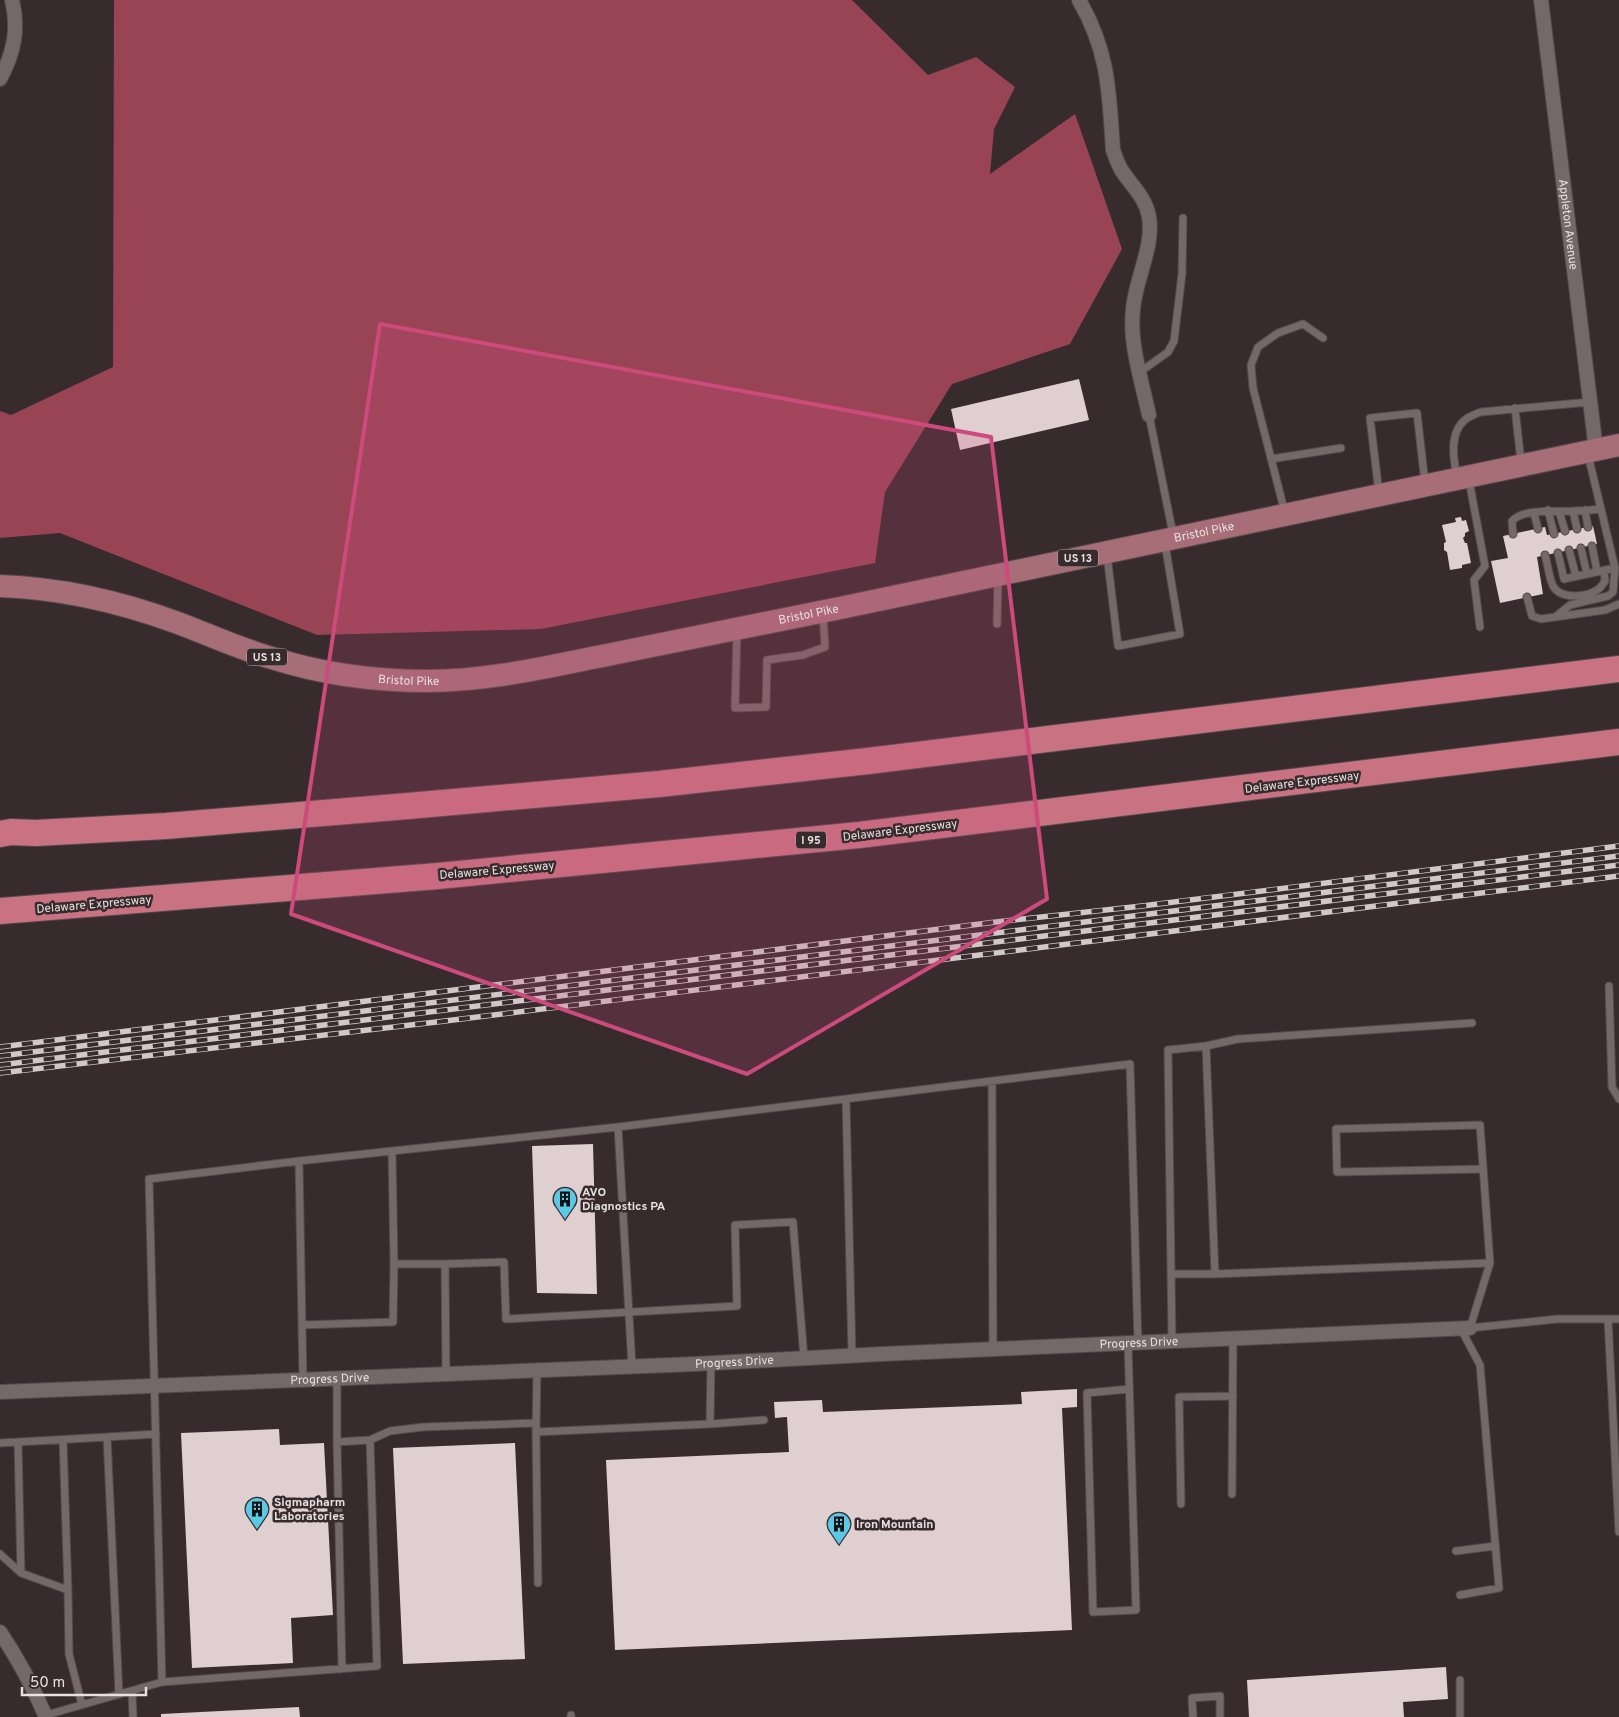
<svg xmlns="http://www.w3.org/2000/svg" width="1619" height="1717" viewBox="0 0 1619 1717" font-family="Overpass,sans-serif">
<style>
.forest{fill:#984455}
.building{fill:#dfcfd1}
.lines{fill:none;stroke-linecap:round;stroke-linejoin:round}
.lane-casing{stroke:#53494a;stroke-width:9}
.street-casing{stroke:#53494a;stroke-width:16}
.primary-casing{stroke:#53494a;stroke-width:24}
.highway-casing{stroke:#53494a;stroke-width:28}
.lane{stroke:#756869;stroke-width:7}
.street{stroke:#756869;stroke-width:14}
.primary{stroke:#a76e77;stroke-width:22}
.highway{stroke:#c97281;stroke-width:26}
.rail-casing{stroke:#d0c8c9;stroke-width:5.5}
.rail{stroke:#372b2d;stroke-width:4;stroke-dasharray:11;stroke-linecap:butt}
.marked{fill:#cc4a7c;fill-opacity:0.2;stroke:#cc4a7c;stroke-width:4;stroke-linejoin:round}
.labels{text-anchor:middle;stroke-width:5;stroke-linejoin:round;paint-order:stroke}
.shield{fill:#372b2d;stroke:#b3aaab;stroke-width:1}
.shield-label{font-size:11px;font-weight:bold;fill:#e8e0e1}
.street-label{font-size:12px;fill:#e8e0e1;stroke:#372b2d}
.poi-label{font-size:12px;font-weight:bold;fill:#e8e0e1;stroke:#372b2d;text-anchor:start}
</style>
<rect width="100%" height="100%" fill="#372b2d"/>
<path class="forest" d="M114,0H852L928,75L976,57L1015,87L994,129L990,174L1075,114L1122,249L1070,344L952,384L885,492L875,563L541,629L317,635L60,533L0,538V411L11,415L113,367Z"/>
<path class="building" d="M1079,379L1089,420L960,450L951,409Z
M1461,517L1462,521L1466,520L1469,531L1465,533V536L1463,538L1465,543H1467L1471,563L1462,565V568L1450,570L1447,552L1444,550V543L1446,542L1442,525L1456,522L1455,518Z
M1593,526L1597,544L1537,557L1543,594L1500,603L1491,561L1508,558L1503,536L1545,527L1547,535Z
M593,1144L597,1294L537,1293L532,1146Z
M1077,1389V1407L1062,1408L1072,1630L615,1650L606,1460L789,1452L787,1417L775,1418L774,1402L822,1400L823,1412L1022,1404L1021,1392Z
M279,1429L280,1445L324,1443L333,1615L291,1618L293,1663L192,1668L181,1433Z
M515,1443L525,1659L403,1664L393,1448Z
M1446,1667L1448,1699L1403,1702L1404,1717H1249L1247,1680Z
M299,1707L300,1717H161V1714Z"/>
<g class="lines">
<g class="lane-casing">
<path id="lane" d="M1140,372L1168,352L1174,341L1182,274L1183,218
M1515,408L1521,462
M1149,415L1173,534
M1271,459L1341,448
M1457,476C1453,458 1449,432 1466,419C1470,416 1476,414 1481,412L1590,402
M1469,480L1485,566L1474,580L1480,627
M1379,493L1370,418L1417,413L1425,483
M1548,510L1554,534
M1585,510L1588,527
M1559,511L1565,531
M1573,511L1577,529
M1285,513L1253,388L1251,365L1258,347L1278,333L1303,324L1323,338
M1534,513L1538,529
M1513,534L1512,521C1524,508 1556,512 1573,511C1582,511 1592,510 1601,509L1588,455
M1592,546L1597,571
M1581,548L1587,574
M1569,550L1576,576
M1558,553L1564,579L1615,568
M1107,555L1118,646L1180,634L1165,544
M1545,555C1548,565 1549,578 1553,586C1561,600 1586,597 1597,590C1601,588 1602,585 1605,581L1604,570
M1527,597L1532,616L1541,619L1605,610L1619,604
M1555,617L1570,605L1608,596L1613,592L1615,568L1601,509
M997,624L998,578
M737,630L735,708L766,707L767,660L803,655L825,647L823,614
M1609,986L1612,1087L1619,1099
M1206,1046L1238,1039L1472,1023
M992,1081L993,1349
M846,1099L852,1356
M392,1151L618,1127
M1490,1263L1470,1328L1557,1319H1619
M1171,1274H1215
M1608,1320L1619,1532
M302,1325L393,1322L394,1264
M1172,1342L1168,1050L1206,1046L1215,1274L1490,1263L1480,1125L1336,1129L1337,1172L1483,1169
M1128,1344L1136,1610L1093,1612L1087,1393L1129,1389
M632,1366L618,1127L1130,1064L1138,1343
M537,1370L536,1432L710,1424L711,1363
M446,1374L445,1264L504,1262L506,1319L737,1306L735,1225L793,1222L804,1358
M303,1380L299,1161L392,1151L394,1264H445
M710,1424L764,1420
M536,1432L538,1583
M63,1440L68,1590
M370,1440L390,1431L423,1427L536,1423
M337,1442L342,1669
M0,1443L18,1442
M1232,1494L1233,1339
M1181,1504L1179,1397L1233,1396
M1456,1551L1495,1546
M0,1554L21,1573
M1460,1595L1499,1588L1480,1365L1461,1329
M1460,1680V1717
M162,1682L377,1666L370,1440L337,1442V1379
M132,1691L133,1717
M119,1694L107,1437L156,1434
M82,1705L69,1654L68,1590L21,1573L18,1442L107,1437
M46,1715L162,1682L149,1179L299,1161
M571,1715V1717
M1193,1717L1192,1698L1220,1696V1717"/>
</g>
<g class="street-casing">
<g id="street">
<path d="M1079,0C1109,52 1109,92 1113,150C1116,158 1118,165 1122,171C1132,186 1146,198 1149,217C1154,248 1135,279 1133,310C1129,343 1142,382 1149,415"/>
<path id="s1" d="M1541,0L1596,450"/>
<path d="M0,79C14,53 19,29 12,0"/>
<path id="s2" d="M0,1392L695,1364L882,1354L1470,1328"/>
<path d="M0,1632C18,1659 33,1687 46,1717"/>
</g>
</g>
<g class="primary-casing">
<g id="primary">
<path id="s3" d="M0,586C61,588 121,602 178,623C210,635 240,649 272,658C322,674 375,681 428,681C492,681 554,665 617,653C693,637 769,622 845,607C1103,553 1361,499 1619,445"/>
</g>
</g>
<g class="highway-casing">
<path id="highway" d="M0,834L11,832L36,833L166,826L408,806L659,784L868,761L1619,669
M0,911L438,876L859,835L1619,742"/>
</g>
<use href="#lane" class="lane"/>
<use href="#street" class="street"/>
<use href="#primary" class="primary"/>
<use href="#highway" class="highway"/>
<g class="rail-casing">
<path id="rail" d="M0,1047L996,922L1142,906L1619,846
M0,1056L1619,856
M0,1065L1619,865
M0,1073L445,1021L1619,876"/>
</g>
<use href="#rail" class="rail"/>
</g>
<path class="marked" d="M380,324L991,437L1047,899L747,1074L291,914Z"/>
<defs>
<g id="building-pin" transform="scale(1.25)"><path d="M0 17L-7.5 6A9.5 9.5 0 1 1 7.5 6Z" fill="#5bc8e6" stroke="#372b2d"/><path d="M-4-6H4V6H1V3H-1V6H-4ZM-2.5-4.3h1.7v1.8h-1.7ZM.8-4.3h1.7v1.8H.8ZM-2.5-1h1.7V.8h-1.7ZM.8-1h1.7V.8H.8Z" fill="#111"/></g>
</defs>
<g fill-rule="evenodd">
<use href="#building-pin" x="565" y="1199"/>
<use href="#building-pin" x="257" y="1509"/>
<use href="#building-pin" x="839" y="1524"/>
</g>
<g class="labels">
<g class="shield">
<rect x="1058" y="549.5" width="40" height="17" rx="4"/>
<rect x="247" y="648.5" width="40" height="17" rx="4"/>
<rect x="796" y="831.5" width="30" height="17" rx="4"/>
</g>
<g class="shield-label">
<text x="1078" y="562">US 13</text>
<text x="267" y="661">US 13</text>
<text x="811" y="844">I 95</text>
</g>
<g class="street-label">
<text dy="4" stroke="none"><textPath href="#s1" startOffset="226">Appleton Avenue</textPath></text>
<text dy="4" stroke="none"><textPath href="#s3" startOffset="1232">Bristol Pike</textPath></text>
<text dy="4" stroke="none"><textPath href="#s3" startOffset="828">Bristol Pike</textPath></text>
<text dy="4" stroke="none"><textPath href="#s3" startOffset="422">Bristol Pike</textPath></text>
<text transform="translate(1302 782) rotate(-7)" y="4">Delaware Expressway</text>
<text transform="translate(900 830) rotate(-7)" y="4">Delaware Expressway</text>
<text transform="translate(497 870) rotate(-5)" y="4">Delaware Expressway</text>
<text transform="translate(94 904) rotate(-5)" y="4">Delaware Expressway</text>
<text dy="4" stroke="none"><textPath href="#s2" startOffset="1140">Progress Drive</textPath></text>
<text dy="4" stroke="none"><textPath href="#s2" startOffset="735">Progress Drive</textPath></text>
<text dy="4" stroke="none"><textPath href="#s2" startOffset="330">Progress Drive</textPath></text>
</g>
<g class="poi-label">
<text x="582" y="1196">AVO<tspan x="582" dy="14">Diagnostics PA</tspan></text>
<text x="274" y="1506">Sigmapharm<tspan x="274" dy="14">Laboratories</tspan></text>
<text x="856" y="1528">Iron Mountain</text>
</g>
</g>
<path d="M22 1687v8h124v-8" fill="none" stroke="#e8e0e1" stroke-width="2.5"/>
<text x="30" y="1687" font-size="15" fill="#e8e0e1" stroke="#372b2d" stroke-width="4" paint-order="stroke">50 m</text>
</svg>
